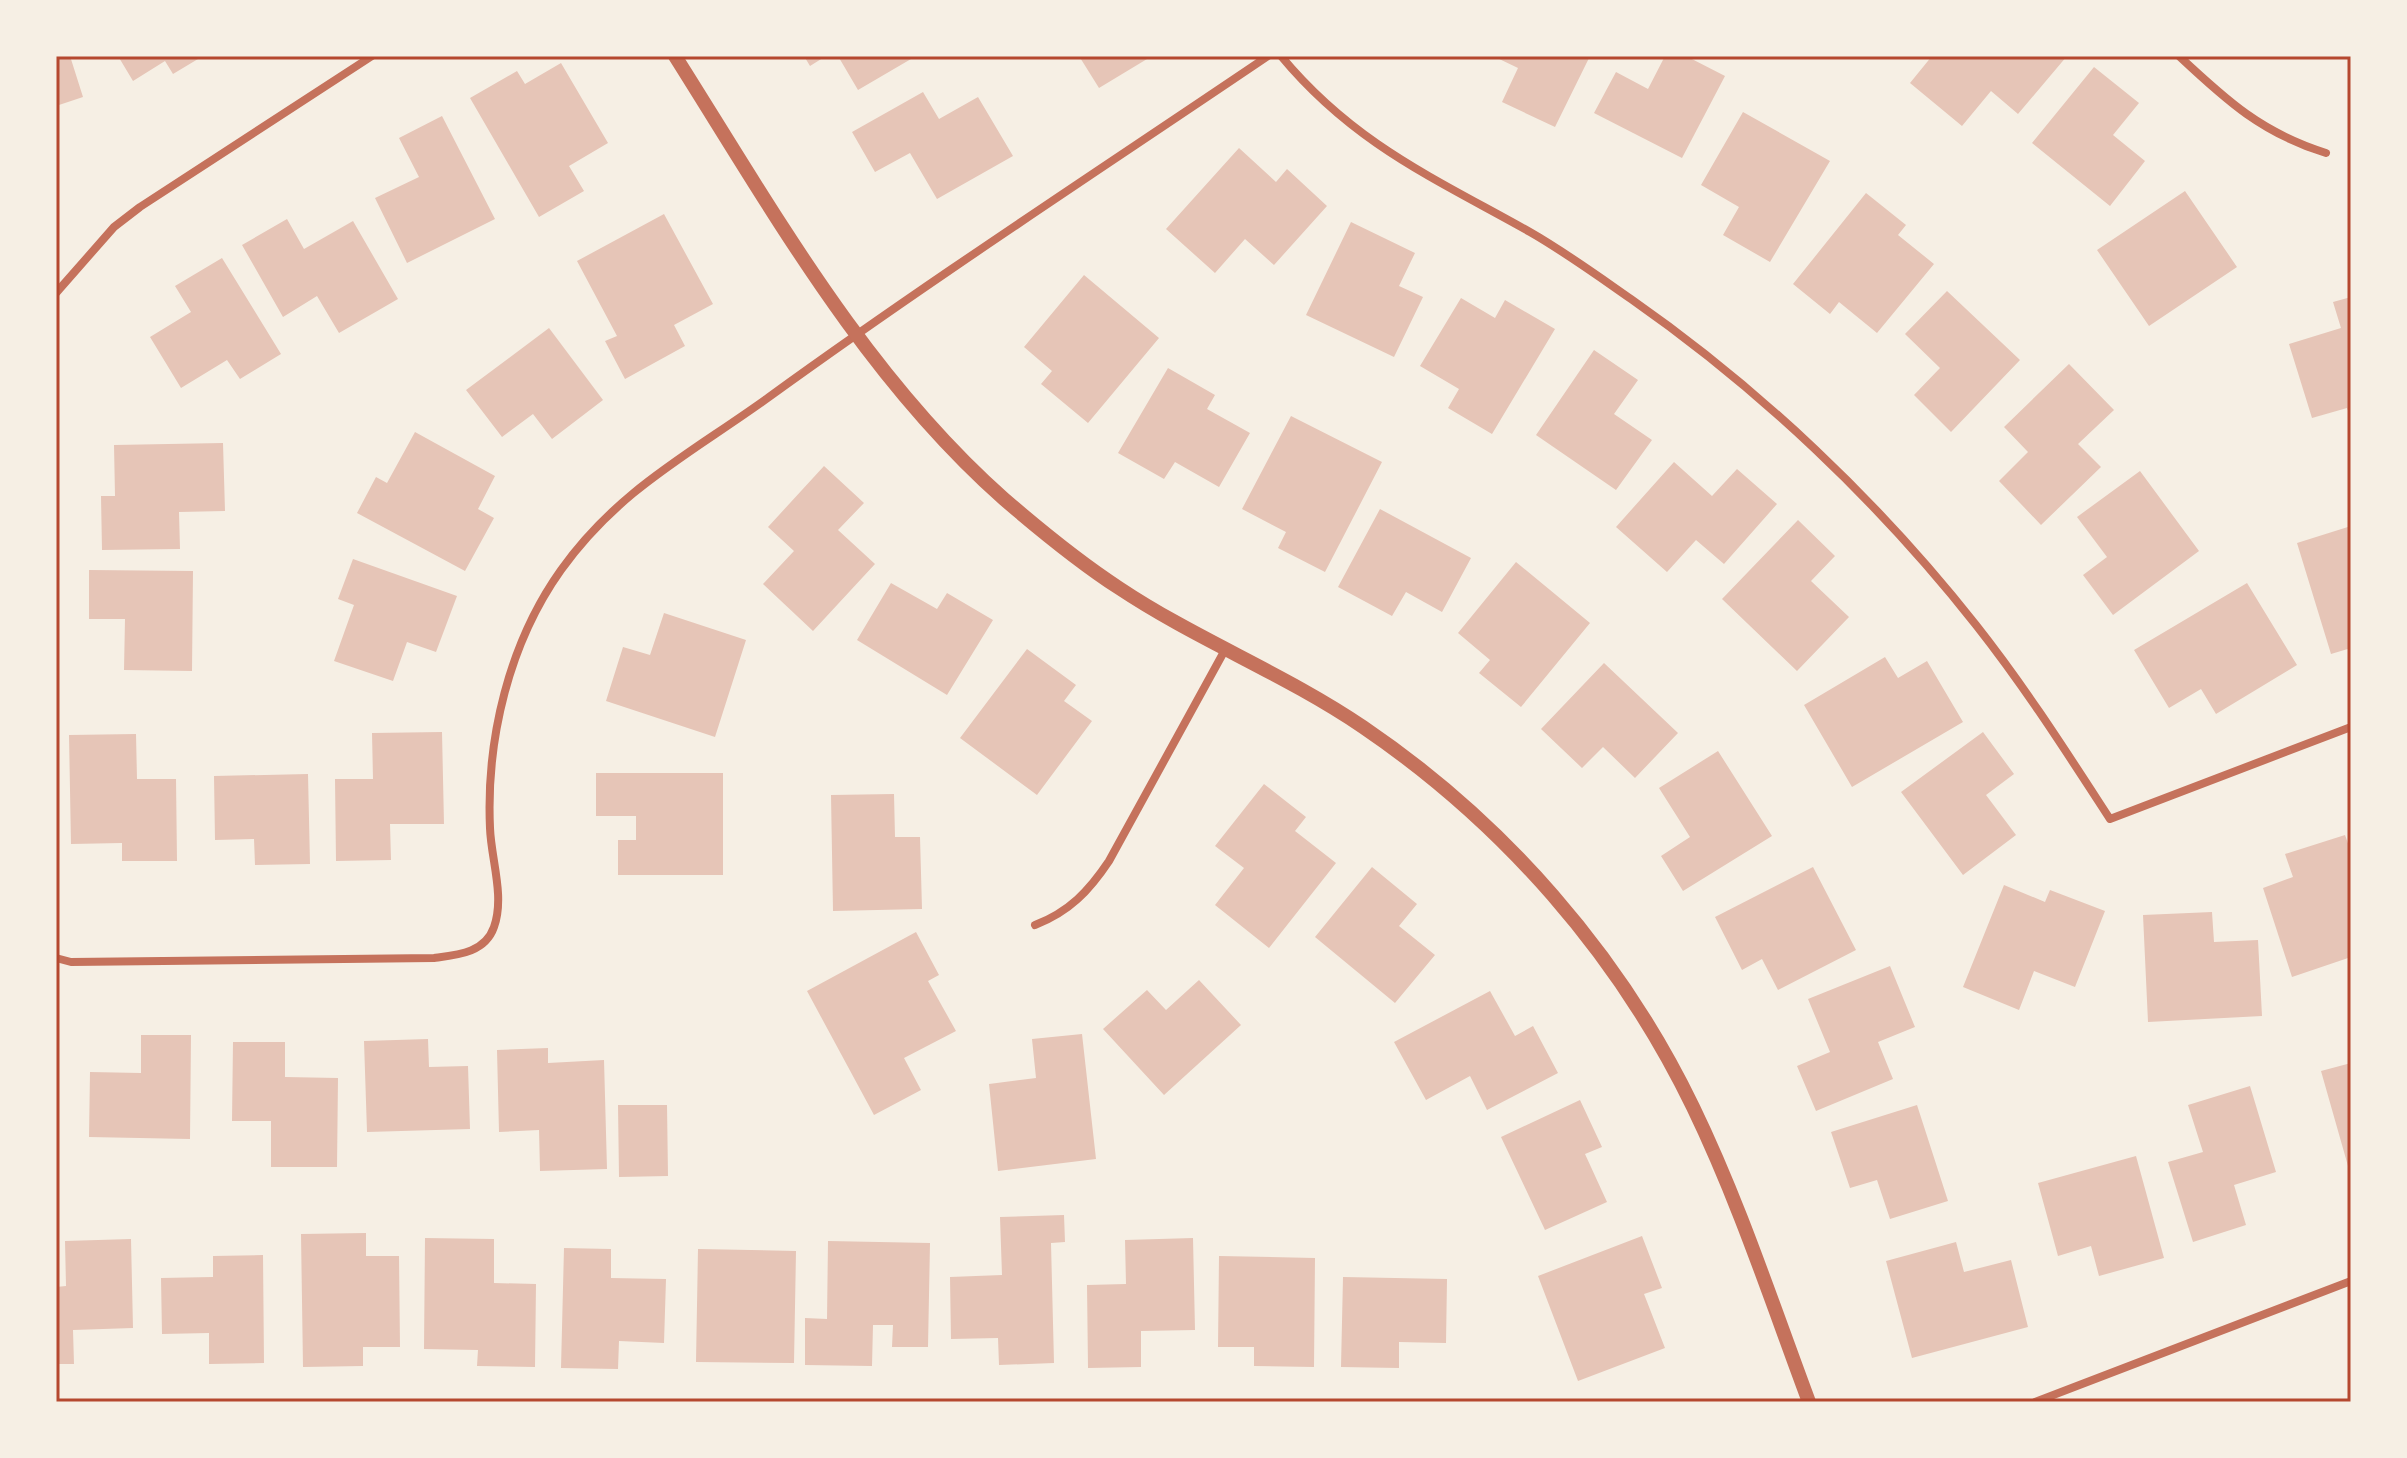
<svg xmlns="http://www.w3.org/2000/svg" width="2407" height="1458" viewBox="0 0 2407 1458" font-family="Signika,sans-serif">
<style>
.building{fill:#e6c5b7}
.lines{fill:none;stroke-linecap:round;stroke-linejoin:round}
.minor{stroke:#c5725c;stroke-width:8}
.tertiary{stroke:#c5725c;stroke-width:14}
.neatline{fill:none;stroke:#b5482f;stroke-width:3}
</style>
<rect width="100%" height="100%" fill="#f6efe4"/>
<path class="building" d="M56,56H70L83,97L56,106Z
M118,56H203L173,74L165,61L133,81Z
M804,56H826L810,66Z
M838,56H910L911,59L858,90Z
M1079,56H1152L1099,88Z
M1493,56H1590L1555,127L1502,102L1518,68Z
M1665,56H1686L1725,76L1682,158L1594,113L1616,72L1648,89Z
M1932,56H2067L2018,114L1991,91L1962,126L1910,83Z
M561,63L608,143L569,166L584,191L539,217L470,98L517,71L525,84Z
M2094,67L2139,103L2113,135L2145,161L2110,206L2032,143Z
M923,92L939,119L978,97L1013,156L937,199L910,153L875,172L852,132Z
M1743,112L1830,161L1770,262L1723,235L1739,207L1701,185Z
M442,116L495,219L407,263L375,198L419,177L399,138Z
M1239,148L1276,182L1287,169L1327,206L1274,265L1245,239L1215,273L1166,229Z
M2185,191L2237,267L2149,326L2097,250Z
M1866,193L1906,225L1898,235L1934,264L1877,333L1839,302L1830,314L1793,284Z
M664,214L713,304L674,325L685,346L625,379L605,341L617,336L577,261Z
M287,219L304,249L353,221L398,299L339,333L317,296L283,317L242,245Z
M1351,222L1415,253L1399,286L1423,297L1394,357L1306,315Z
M222,258L281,354L240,379L227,360L181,388L150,337L191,312L175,286Z
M1084,275L1159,338L1088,423L1041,384L1052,371L1024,347Z
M1947,291L2020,360L1951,432L1914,395L1940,368L1905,334Z
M2351,297V418L2347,408L2312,418L2289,344L2341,328L2333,302Z
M1461,298L1495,318L1505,300L1555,329L1492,434L1448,408L1459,389L1420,366Z
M549,328L603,400L552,439L533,414L502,437L466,390Z
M1594,350L1638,380L1614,414L1652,440L1616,490L1536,435Z
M2069,364L2114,410L2078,444L2101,467L2041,525L1999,481L2028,452L2004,427Z
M1168,368L1215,395L1207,409L1250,433L1219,487L1175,462L1164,479L1118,453Z
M1291,416L1382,462L1325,572L1278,548L1286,532L1242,509Z
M415,432L495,476L478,509L494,518L465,571L357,513L376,477L387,483Z
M223,443L225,511L179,512L180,549L102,550L101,496H115L114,445Z
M1674,462L1712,496L1737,469L1777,504L1724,564L1696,540L1667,572L1616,527Z
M824,466L864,503L838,530L875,564L813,631L763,584L794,551L768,527Z
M2140,471L2199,551L2113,615L2083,575L2107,557L2077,517Z
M1380,509L1471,558L1442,612L1406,592L1392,616L1338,587Z
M1798,520L1835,556L1811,581L1849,617L1797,671L1722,599Z
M2351,526V648L2331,654L2297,543Z
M353,559L457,596L436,652L407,642L393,681L334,661L354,605L338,599Z
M1516,562L1590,623L1521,707L1479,673L1490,660L1458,633Z
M89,570L193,571L192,671L124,670L125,619H89Z
M891,583L937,609L947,593L993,620L947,695L857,640Z
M2247,583L2297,665L2216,714L2201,689L2169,708L2134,650Z
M664,613L746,640L715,737L606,701L623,647L650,655Z
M1027,649L1076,685L1064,701L1092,721L1037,795L960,738Z
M1885,657L1898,678L1927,661L1963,722L1852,787L1804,705Z
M1604,663L1678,733L1635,778L1603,747L1582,768L1541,729Z
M442,732L444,824H390L391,860L336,861L335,779H373L372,733Z
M1983,732L2014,774L1986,795L2016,835L1963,875L1901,792Z
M136,734L137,779H176L177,861H122V843L71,844L69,735Z
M1718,751L1772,836L1683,891L1661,856L1690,837L1659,788Z
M596,773H723V875H618V840H636V816H596Z
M308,774L310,864L255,865L254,839L215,840L214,776Z
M1264,784L1306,817L1295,831L1336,863L1269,948L1215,905L1244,868L1215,846Z
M894,794L895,837H920L922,909L833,911L831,795Z
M2345,835L2351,852V957L2292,977L2263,888L2293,877L2285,854Z
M1372,867L1417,904L1399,926L1435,955L1395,1003L1315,937Z
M1813,867L1856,950L1778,990L1762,959L1742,970L1715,917Z
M2004,885L2045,902L2050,890L2105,911L2075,987L2034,971L2019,1010L1963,987Z
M2212,912L2214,942L2258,940L2262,1016L2148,1022L2143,915Z
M916,932L939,975L928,981L956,1031L904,1058L921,1090L874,1115L807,991Z
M1890,966L1915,1027L1878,1042L1893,1079L1816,1111L1797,1066L1830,1052L1808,999Z
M1199,980L1241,1025L1164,1095L1103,1029L1147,990L1166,1010Z
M1490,991L1515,1036L1533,1026L1558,1073L1487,1110L1470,1076L1426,1100L1394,1042Z
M1082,1034L1096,1159L998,1171L989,1084L1036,1078L1032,1039Z
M141,1035H191L190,1139L89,1137L90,1072L141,1073Z
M428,1039L429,1067L468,1066L470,1129L367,1132L364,1041Z
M233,1042H285V1077L338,1078L337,1167H271V1121H232Z
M548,1048V1063L604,1060L607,1169L540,1171L539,1130L499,1132L497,1050Z
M2351,1063V1166H2348L2321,1071Z
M2250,1086L2276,1172L2234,1185L2246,1225L2193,1242L2168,1162L2203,1152L2188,1105Z
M1580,1100L1602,1147L1585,1154L1607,1202L1545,1230L1501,1137Z
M618,1105H667L668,1176L619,1177Z
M1917,1105L1948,1201L1890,1219L1877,1180L1850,1188L1831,1132Z
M2136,1156L2164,1258L2099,1276L2091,1246L2058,1256L2038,1183Z
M1064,1215L1065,1242L1051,1243L1054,1363L999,1365L998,1338L951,1339L950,1277L1002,1275L1000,1217Z
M366,1233V1256H399L400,1347H363V1366L303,1367L301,1234Z
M1642,1236L1662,1288L1644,1294L1665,1348L1578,1381L1538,1276Z
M425,1238L494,1239V1283L536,1284L535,1367L477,1366L478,1350L424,1349Z
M1193,1238L1195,1330L1141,1331V1367L1088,1368L1087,1285L1126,1284L1125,1240Z
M131,1239L133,1328L73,1330L74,1364H56V1287L66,1286L65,1241Z
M828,1241L930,1243L928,1347H892L893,1325H873L872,1366L805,1365V1318L827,1319Z
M1956,1242L1964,1272L2011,1260L2028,1327L1912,1358L1886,1261Z
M564,1248L611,1249V1278L666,1279L664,1343L619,1341L618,1369L561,1368Z
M698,1249L796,1251L794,1363L696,1362Z
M263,1255L264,1363L209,1364V1333L162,1334L161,1278L213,1277V1256Z
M1219,1256L1315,1258L1314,1367L1254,1366V1347H1218Z
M1343,1277L1447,1279L1446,1343L1399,1342V1368L1341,1367Z"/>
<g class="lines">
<path class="minor" d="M1281,56C1354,144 1434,178 1530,232C1565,252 1598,276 1631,299C1760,389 1879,502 1976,625C2025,687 2067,753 2110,819L2351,727
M2179,56C2227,101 2262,133 2326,153
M56,293L114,227L140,207L372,56
M1035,925C1069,912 1089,891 1109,861L1226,648
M56,958L71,962L434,958C457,955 485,953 494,927C505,896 491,859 490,828C486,739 509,643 561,570C619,489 690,454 769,397C932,279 1101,169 1268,56
M2035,1402L2351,1281"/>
<path class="tertiary" d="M675,56C773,211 865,376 1004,499C1040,530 1079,562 1119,588C1197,640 1285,674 1363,727C1503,822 1619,954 1693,1107C1739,1202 1772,1303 1809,1402"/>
</g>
<rect width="2407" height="1458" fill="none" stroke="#f6efe4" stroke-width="116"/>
<rect x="58" y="58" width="2291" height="1342" class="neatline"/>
</svg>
